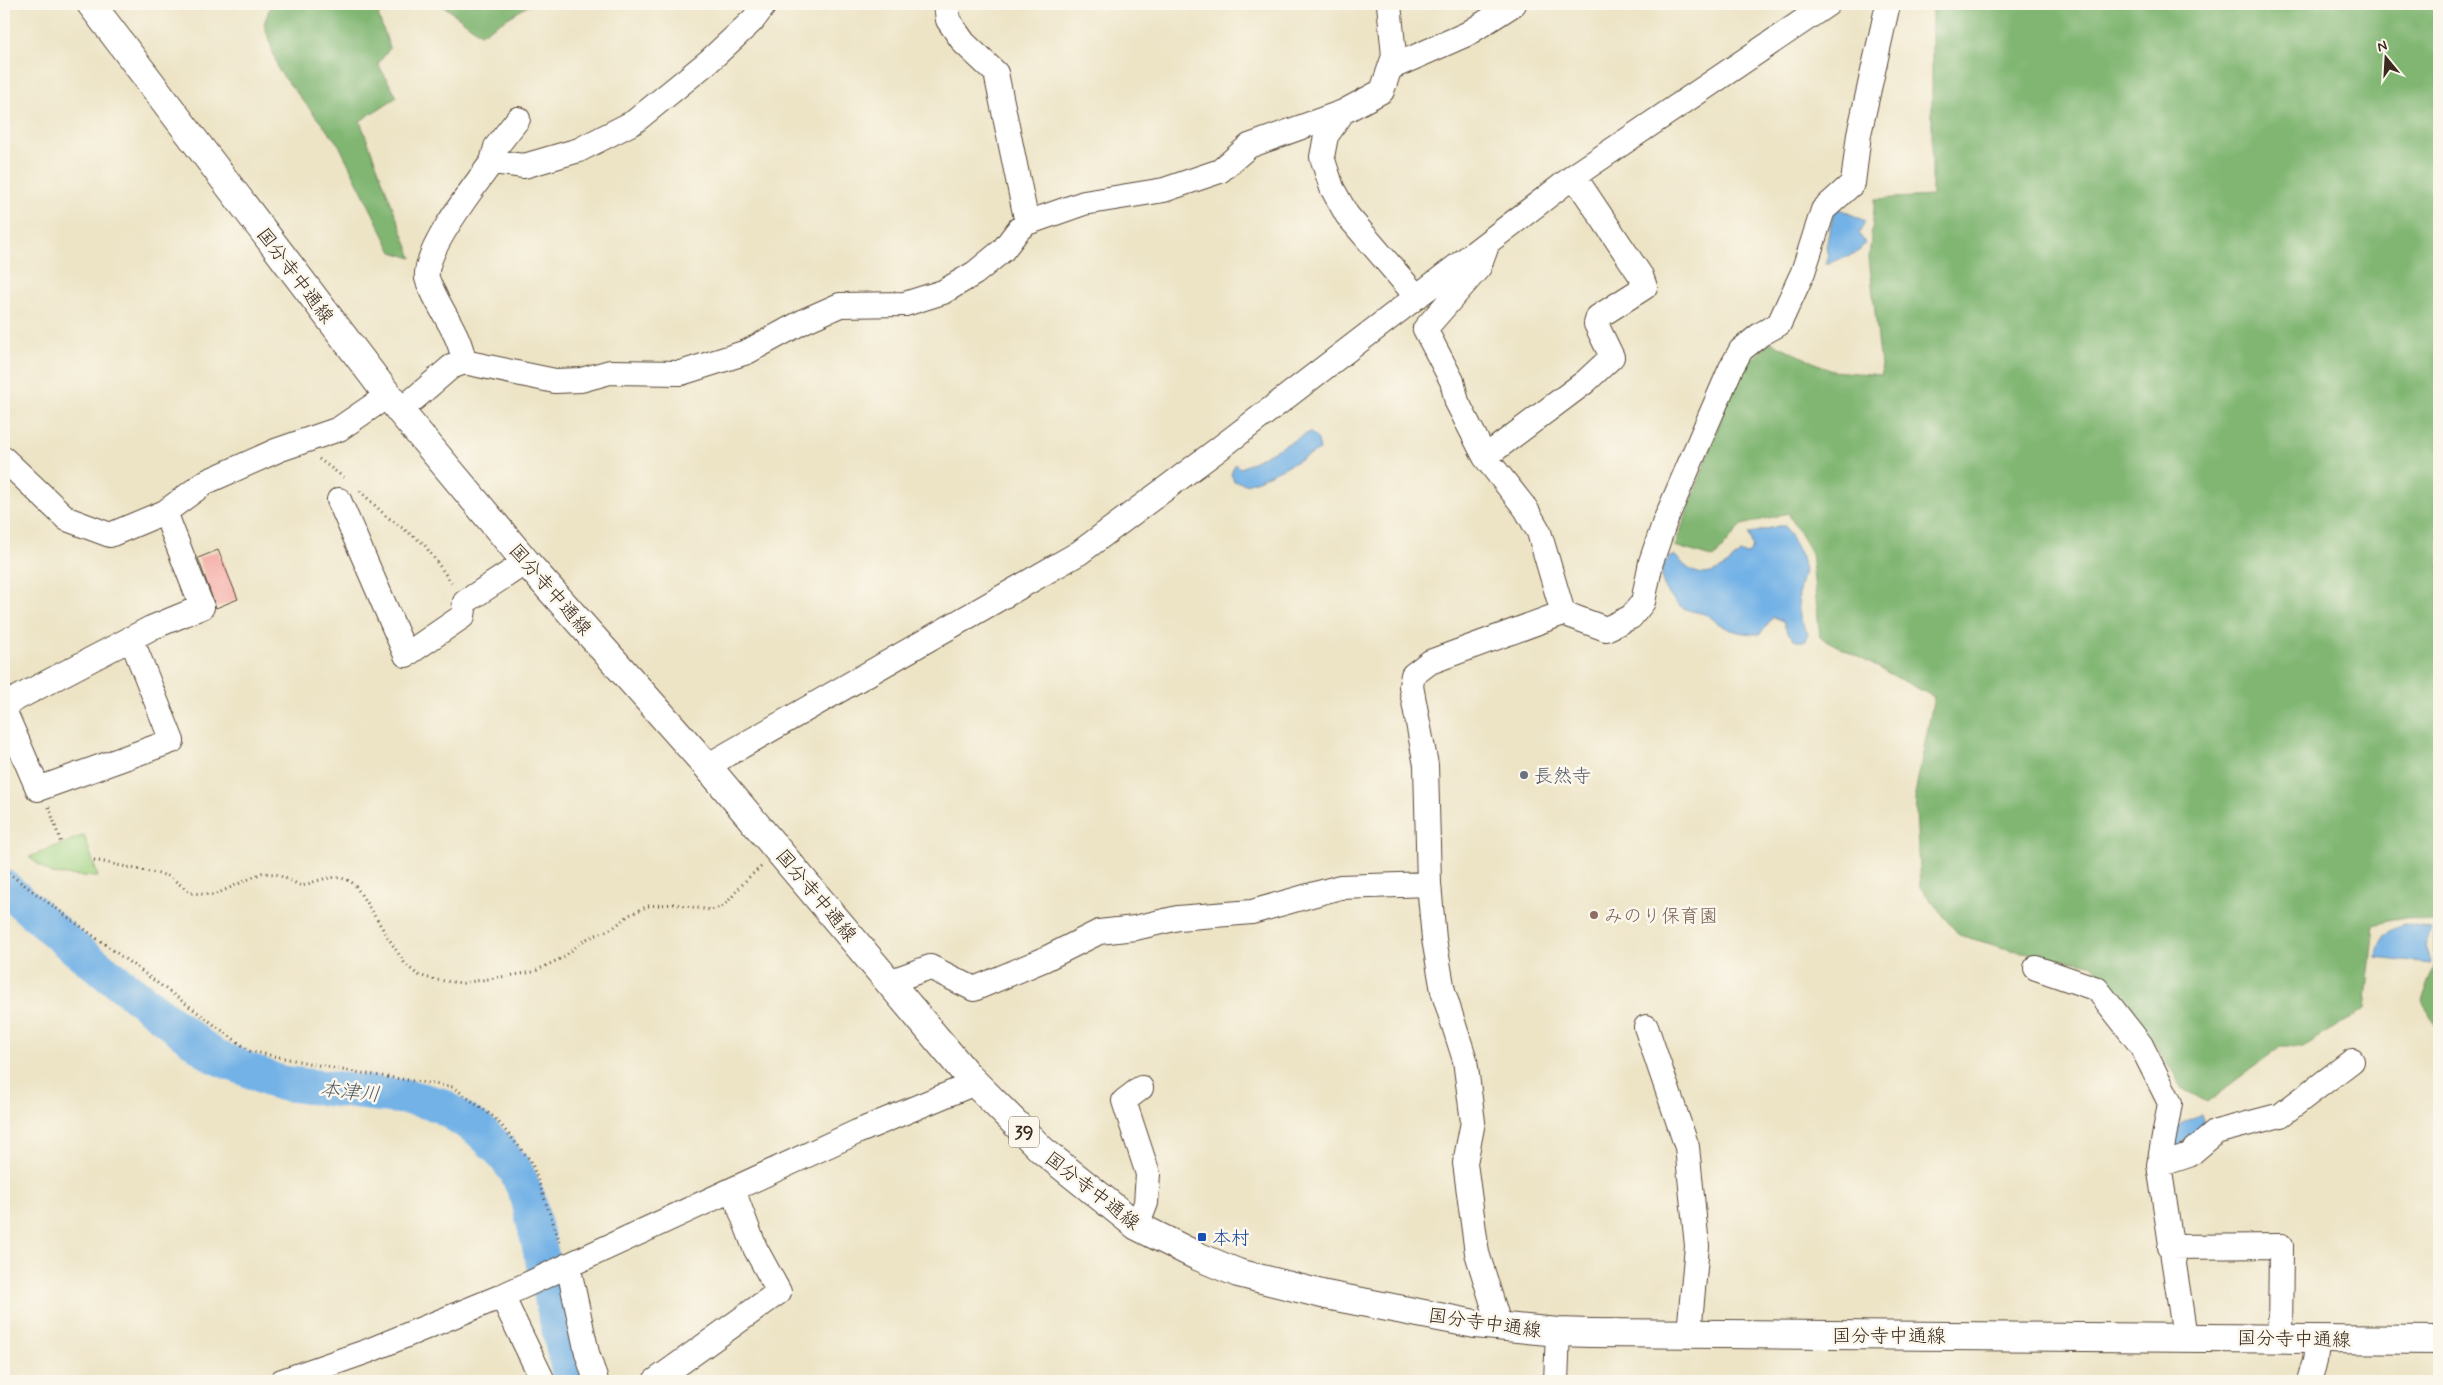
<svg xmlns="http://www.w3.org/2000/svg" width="2443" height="1385" viewBox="0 0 2443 1385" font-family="Mynerve,'Klee One',sans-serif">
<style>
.green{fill:#a1d484;stroke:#6e7f51}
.forest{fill:#80b672;stroke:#5e7048}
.water{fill:#73b2e6;stroke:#576e82}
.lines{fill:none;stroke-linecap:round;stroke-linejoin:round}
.river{stroke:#73b2e6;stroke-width:35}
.building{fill:#f5afa9}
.minor-casing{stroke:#564637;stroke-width:26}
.primary-casing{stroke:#564637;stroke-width:30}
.path{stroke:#564637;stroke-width:3;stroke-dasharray:1 4;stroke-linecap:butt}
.minor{stroke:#fff;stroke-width:24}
.primary{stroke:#fff;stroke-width:28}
.worship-dot{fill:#6b7280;stroke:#fbf7ec;stroke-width:2}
.education-dot{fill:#8d6e63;stroke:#fbf7ec;stroke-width:2}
.transit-dot{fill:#1a4fb4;stroke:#fbf7ec;stroke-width:2}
.labels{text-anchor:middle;stroke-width:5;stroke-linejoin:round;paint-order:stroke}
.shield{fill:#fbf7ec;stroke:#75685c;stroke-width:1}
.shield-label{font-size:18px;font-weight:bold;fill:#3b2a1e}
.street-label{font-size:19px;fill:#3b2a1e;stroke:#fbf7ec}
.worship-label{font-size:19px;fill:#5b616d;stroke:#fbf7ec;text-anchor:start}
.education-label{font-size:19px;fill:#785e54;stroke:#fbf7ec;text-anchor:start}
.transit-label{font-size:19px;fill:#164399;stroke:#fbf7ec;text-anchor:start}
.water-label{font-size:20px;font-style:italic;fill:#4f5a64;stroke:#fbf7ec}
</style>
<rect width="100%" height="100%" fill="#fbf7ec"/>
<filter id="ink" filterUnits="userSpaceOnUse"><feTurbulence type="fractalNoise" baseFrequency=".02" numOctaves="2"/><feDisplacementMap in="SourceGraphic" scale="10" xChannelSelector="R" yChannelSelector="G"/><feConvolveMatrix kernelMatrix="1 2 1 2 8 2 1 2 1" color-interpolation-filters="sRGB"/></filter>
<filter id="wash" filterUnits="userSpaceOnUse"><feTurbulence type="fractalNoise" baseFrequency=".0096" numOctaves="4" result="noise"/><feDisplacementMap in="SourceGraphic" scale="20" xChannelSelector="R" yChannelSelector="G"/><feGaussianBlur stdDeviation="1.12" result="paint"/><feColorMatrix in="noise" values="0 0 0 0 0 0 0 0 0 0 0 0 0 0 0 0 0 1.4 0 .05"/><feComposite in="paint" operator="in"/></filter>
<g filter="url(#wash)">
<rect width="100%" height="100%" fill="#ede4c6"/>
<path class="green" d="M84,835L98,877L51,874L29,857Z"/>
<path class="forest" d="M271,4H399L378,15L390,48L378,64L397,97L360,121L412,258L392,252L339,145L279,71L264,24Z
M441,4H531L481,34Z
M1932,4H2439V1031L2422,1001L2434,967V922L2404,917L2374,925L2365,1009L2302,1047H2280L2207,1102L2183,1089L2124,996L2091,964L2011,950L1959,935L1920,887L1915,794L1934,697L1820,637L1811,553L1788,513L1742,525L1714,558L1675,546L1738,372L1771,342L1832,371L1882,375L1869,258L1875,199L1932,196Z"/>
<path class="water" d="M1840,209L1865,221L1859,234L1865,243L1858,252L1826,264L1828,257L1826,246L1834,211Z
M1310,432L1318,440L1320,450L1258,480L1246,484L1234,481L1231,474L1235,464L1241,468Z
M1778,526H1785L1802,557L1805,572C1796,588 1796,619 1808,633L1806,641H1796L1787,632L1783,621L1773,617L1760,634C1748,634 1735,633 1723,626C1717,624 1713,618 1707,615C1700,612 1692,612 1685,609C1666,599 1649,566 1674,555C1680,560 1686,568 1693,571C1711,580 1728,565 1740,553L1748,554L1753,548L1749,534Z
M2404,924L2431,929L2425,946L2431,964L2376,958C2380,939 2385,931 2404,924Z
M2202,1114L2207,1129L2188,1139L2190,1144L2172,1150L2178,1125Z"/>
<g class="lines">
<path class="river" d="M4,887L72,946L214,1056L280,1083L413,1098L440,1105L479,1130L498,1148L516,1171L528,1198L571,1381"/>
</g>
<g id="blocks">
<path class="building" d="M218,550L238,599L216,608L198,558Z"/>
</g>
</g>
<g filter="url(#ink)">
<use href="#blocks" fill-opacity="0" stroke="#564637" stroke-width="1"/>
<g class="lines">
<g class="minor-casing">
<path id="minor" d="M1390,68L1467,34L1514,4
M1343,112L1326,136L1322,157L1332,188L1347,215L1417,297
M518,119L496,147L492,162L524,166L579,150L634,122L709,61L753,20L765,4
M1027,223L1084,203L1164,190L1220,171L1249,146L1343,112L1382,91L1394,56L1389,4
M1486,248L1479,267L1425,329L1452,381L1457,402L1485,457L1526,509L1539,532L1563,613L1430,662L1413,675L1411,686L1426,765L1429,884L1434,939L1443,991L1465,1060L1473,1122L1465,1163L1477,1253L1500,1327
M464,362C460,335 444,316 433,292C431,288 428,282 427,278C423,251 476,184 492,162
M400,411L451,367L464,362L555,381L581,380L610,372L681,373L747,352L806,320L840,305L905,304L943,292L975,273L1003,250L1019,229L1027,223L996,73L964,43L948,20L946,4
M1485,457L1585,382L1612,357L1596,324L1598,317L1645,287L1641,276L1574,176
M4,459L67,519L110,535L165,512
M339,500L406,655L463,616L465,602L526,562
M1563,613L1606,629L1631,617L1643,602L1651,562L1665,521L1731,368L1741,350L1761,334L1779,324L1803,272L1823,210L1853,183L1859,134L1888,4
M4,705L151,628L202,607L165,512L206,482L278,450L339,429L387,396
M4,710L38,789L172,741L131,638
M707,766L1079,553L1216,451L1574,176L1828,4
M2036,968L2097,989L2141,1045L2170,1103L2159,1165L2185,1337
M889,982L930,967L974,989L1043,960L1099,932L1135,928L1178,918L1252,912L1340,887L1429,884
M1646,1027L1687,1147L1697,1246L1689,1333
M2159,1165L2189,1155L2216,1132L2281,1115L2352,1061
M1137,1226L1146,1203L1148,1174L1124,1101L1141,1088
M2170,1247L2281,1246L2280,1338
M568,1265L587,1353L596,1381
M502,1296L543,1381
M282,1381L368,1351L502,1296L857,1132L975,1083
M655,1381L779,1292L755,1248L733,1190
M1556,1381L1558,1332
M2309,1381L2315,1361L2318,1338"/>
</g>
<g class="primary-casing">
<path id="primary" d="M91,4L400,411L526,562L707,766L969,1077L1042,1150L1137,1226L1197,1256L1238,1273L1326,1295L1475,1324L1558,1332L1591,1333L2439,1340"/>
</g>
<path class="path" d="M319,459L346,479
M360,491L386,516L424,544L453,585
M49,807L61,843
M94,860L169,876L191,893L214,895L262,873L276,874L302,886C320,880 338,871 355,885L405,964L418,975L436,980L463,983L533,972L564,957L584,940L613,928L629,915L648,906L674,904L710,910L724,906L747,879L762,866
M4,870L250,1051L342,1070L453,1087L495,1118L531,1161L561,1245"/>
<use href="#minor" class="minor"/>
<use href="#primary" class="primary"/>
</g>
</g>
<circle class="worship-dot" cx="1524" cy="775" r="5"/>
<circle class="education-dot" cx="1594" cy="915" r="5"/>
<rect class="transit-dot" x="1197" y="1232" width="10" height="10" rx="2.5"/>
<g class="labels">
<rect class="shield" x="1009" y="1116.5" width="30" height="31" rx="4"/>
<g class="shield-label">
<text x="1024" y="1138">39</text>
</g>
<g class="street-label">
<text transform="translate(296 275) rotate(53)" y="7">国分寺中通線</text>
<text transform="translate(551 589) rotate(49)" y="7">国分寺中通線</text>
<text transform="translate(817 895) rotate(50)" y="7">国分寺中通線</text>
<text transform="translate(1093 1190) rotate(38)" y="7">国分寺中通線</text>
<text transform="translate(1485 1322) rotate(8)" y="7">国分寺中通線</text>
<text x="1889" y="1342">国分寺中通線</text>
<text transform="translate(2294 1338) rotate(1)" y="7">国分寺中通線</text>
</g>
<g class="worship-label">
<text x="1534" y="782">長然寺</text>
</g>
<g class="education-label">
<text x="1604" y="922">みのり保育園</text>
</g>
<g class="transit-label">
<text x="1212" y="1244">本村</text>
</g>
<g class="water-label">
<text transform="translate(350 1091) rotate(6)" y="7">本津川</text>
</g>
</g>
<rect width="2443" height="1385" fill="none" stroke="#fbf7ec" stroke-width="20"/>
<g transform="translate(2386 58) rotate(342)" stroke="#fbf7ec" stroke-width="4" paint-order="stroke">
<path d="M0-4L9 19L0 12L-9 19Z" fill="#3b2a1e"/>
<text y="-8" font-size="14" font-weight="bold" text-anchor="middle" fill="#3b2a1e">N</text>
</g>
</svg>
